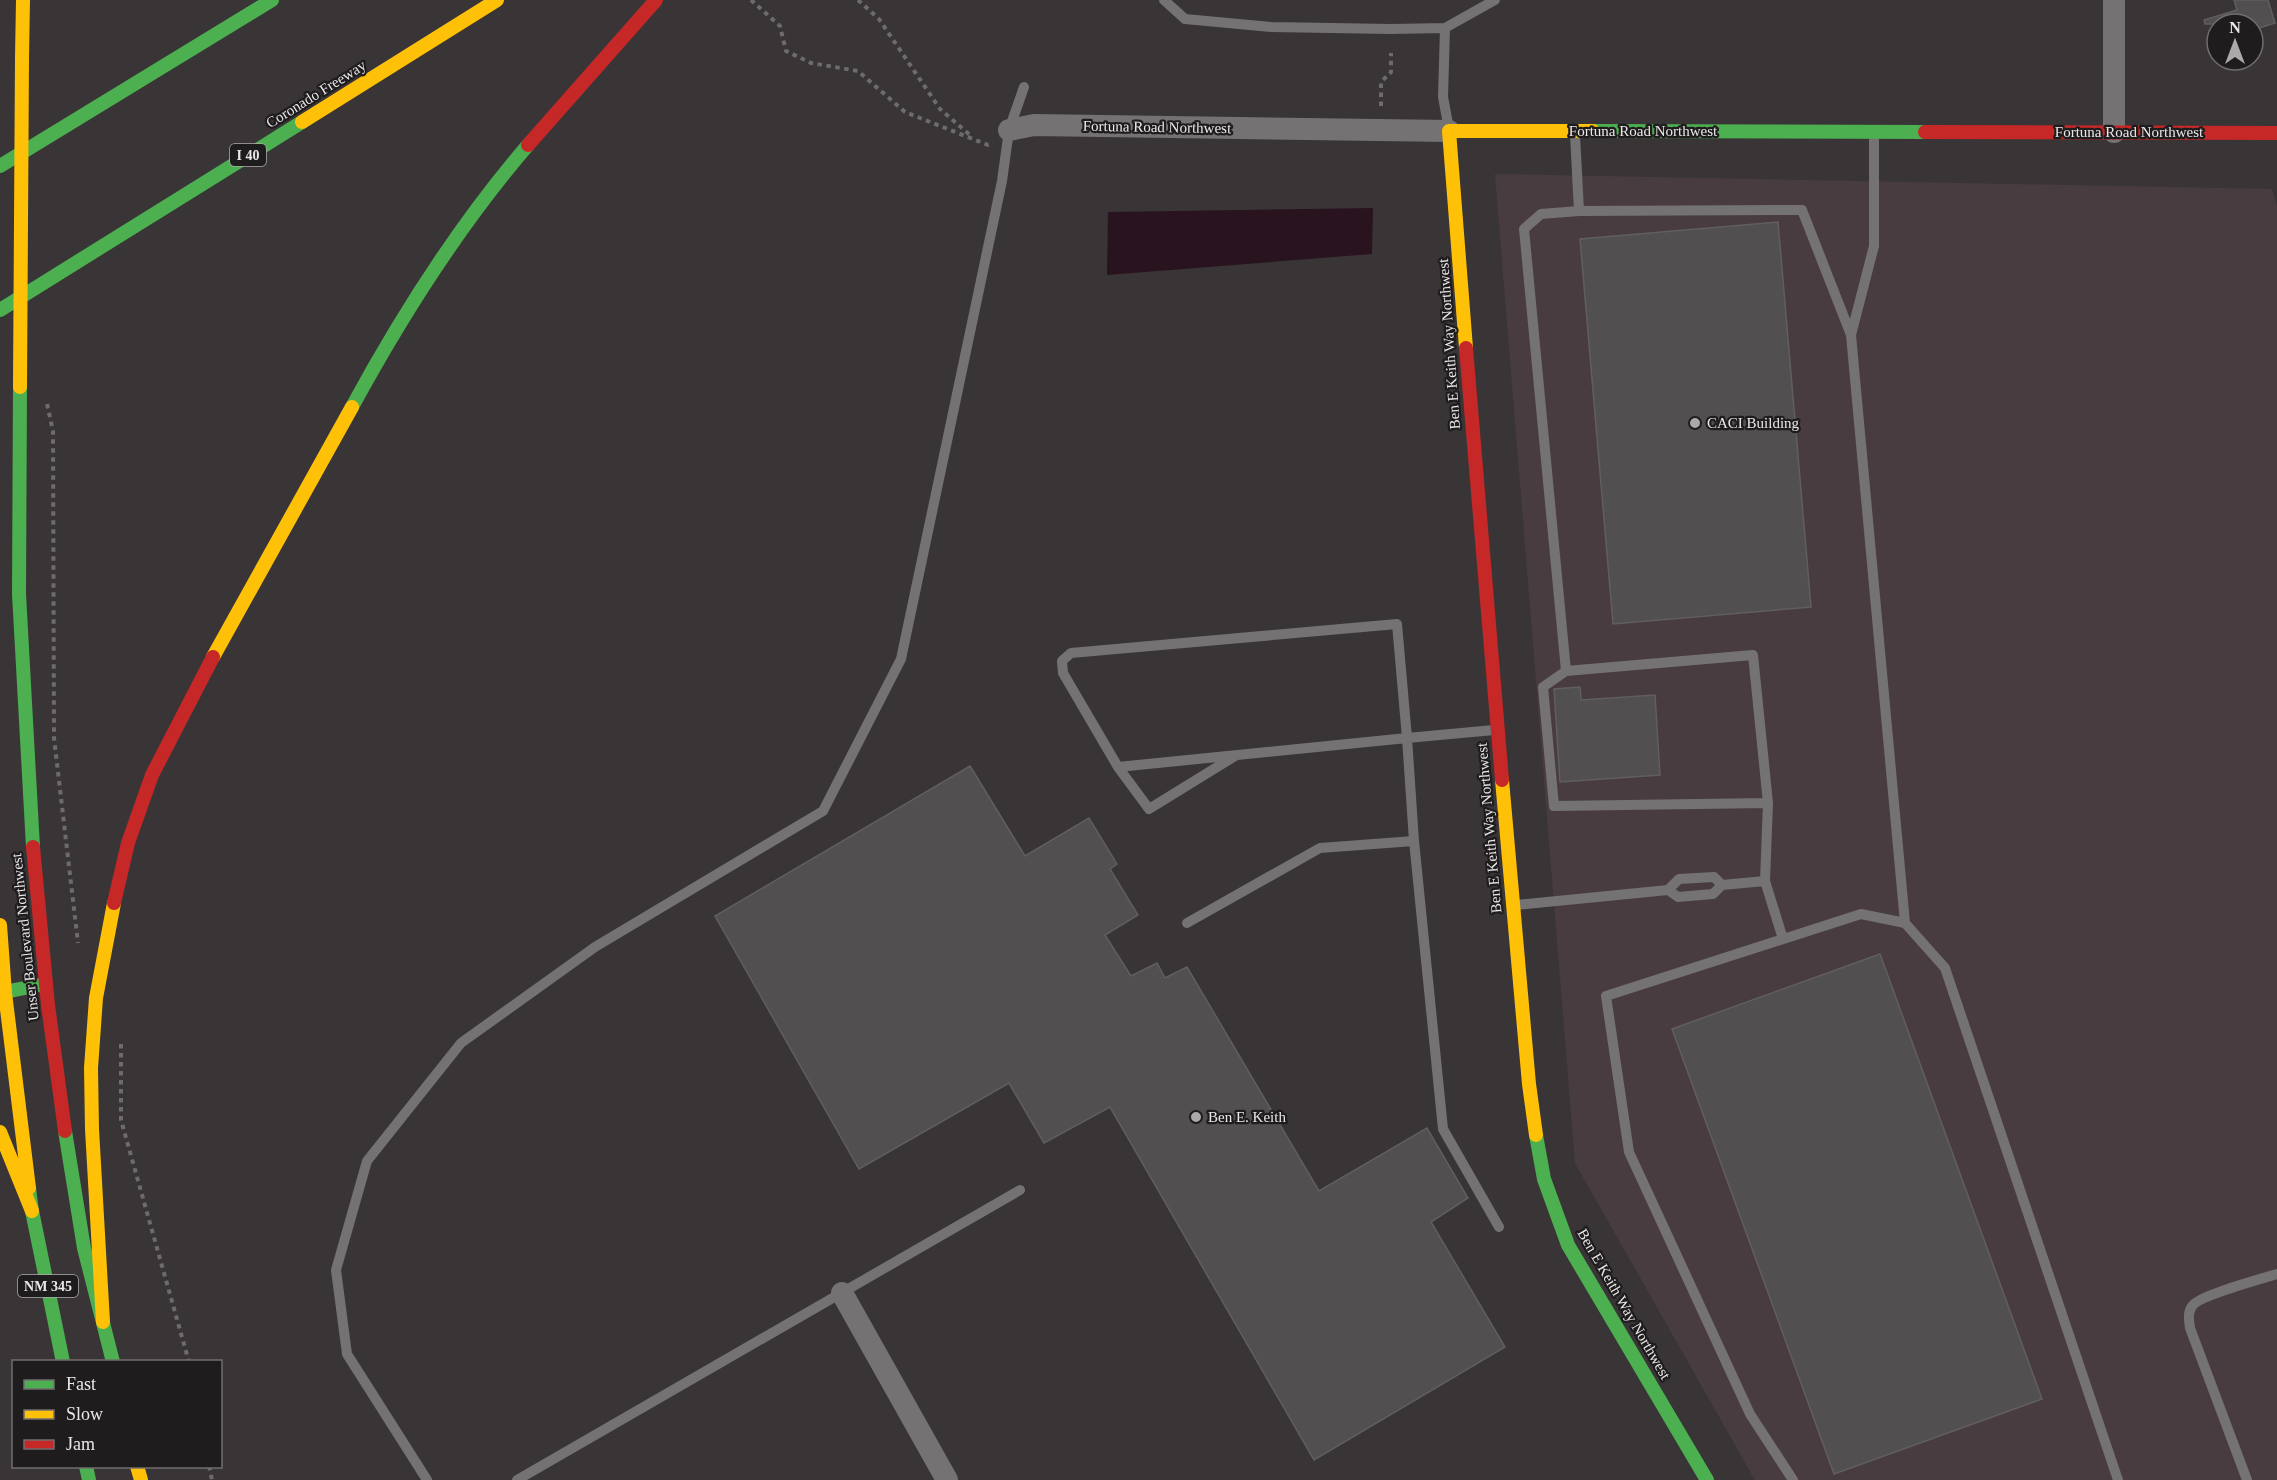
<svg xmlns="http://www.w3.org/2000/svg" width="2277" height="1480" viewBox="0 0 2277 1480" font-family="Georgia,serif">
<style>
.built{fill:#483c41}
.water{fill:#29131e}
.building{fill:#524f50;stroke:#615e5f;stroke-width:1.5}
.lines{fill:none;stroke-linecap:round;stroke-linejoin:round}
.path{stroke:#6d6b6c;stroke-width:4;stroke-dasharray:4.5 4.5;stroke-linecap:butt}
.lane{stroke:#747272;stroke-width:10}
.street{stroke:#747272;stroke-width:22}
.fast{stroke:#4caf50;stroke-width:14}
.slow{stroke:#ffc107;stroke-width:14}
.jam{stroke:#c62828;stroke-width:14}
.slow-bridge{stroke:#ffc107;stroke-width:14}
.poi-dot{fill:#ada9ab;stroke:#1f1c1d;stroke-width:2}
.labels{text-anchor:middle;stroke-width:4.5;stroke-linejoin:round;paint-order:stroke}
.shield{fill:#1f1c1d;stroke:#aeaaac;stroke-width:1.5}
.shield-label{font-size:14px;font-weight:bold;fill:#ebe7e9}
.street-label{font-size:15px;fill:#ebe7e9;stroke:#1f1c1d}
.poi-label{font-size:15px;fill:#ebe7e9;stroke:#1f1c1d;text-anchor:start}
</style>
<rect width="100%" height="100%" fill="#393537"/>
<path class="built" d="M1495,174L2272,189L2277,206V1480H1755L1575,1163Z"/>
<path class="water" d="M1373,208L1372,254L1107,275L1108,212Z"/>
<path class="building" d="M2234,0H2268L2275,23L2253,30V24H2205L2204,20L2237,10Z
M1778,222L1811,607L1613,624L1580,239Z
M1580,687L1581,700L1655,695L1660,775L1560,782L1554,689Z
M970,766L1025,856L1089,818L1117,864L1110,869L1138,915L1105,935L1131,976L1157,963L1165,978L1187,967L1319,1191L1427,1128L1468,1198L1431,1222L1505,1347L1314,1460L1110,1107L1044,1143L1009,1083L859,1169L715,916Z
M1880,954L2042,1399L1834,1474L1672,1029Z"/>
<g class="lines">
<path class="path" d="M751,0L780,26L786,51L811,63L858,71L905,112L988,145L993,143
M858,0L879,19L940,109L970,135
M1381,106V82L1391,72V53
M47,404L53,431L54,738L78,943
M121,1044V1120L189,1362
M209,1466L212,1480"/>
<path class="lane" d="M1164,0L1185,19L1271,27L1391,29L1445,28L1495,0
M1445,28L1443,97L1449,129
M1575,135L1579,211L1541,214L1524,229L1566,671L1753,655L1768,803L1765,881
M1579,211L1802,210L1851,335L1874,246V135
M1851,335L1905,923
M1397,624L1407,738L1118,767L1063,673L1062,661L1071,653Z
M1566,671L1543,687L1554,806L1768,803
M1494,730L1407,738L1414,841L1443,1129L1499,1227
M1118,767L1149,809L1235,756
M1668,890L1678,897L1713,894L1722,885L1765,881L1783,939
M1516,905L1668,890L1679,879L1714,877L1722,885
M1187,923L1320,848L1414,841
M427,1480L347,1354L336,1270L367,1161L461,1043L595,947L823,811L901,659L1002,181L1009,130L1024,87
M517,1480L1020,1190
M1793,1480L1750,1414L1629,1152L1606,996L1861,914L1905,923L1945,968L2118,1480
M2247,1480L2190,1328C2189,1320 2187,1312 2193,1305C2201,1295 2261,1279 2277,1274"/>
<path class="street" d="M1009,130L1034,125L1449,131
M2114,132V0
M842,1293L947,1480"/>
<path class="fast" d="M1593,131L1925,132
M0,166L272,0
M0,310L302,122
M20,387L19,594L33,847
M352,407C402,315 460,224 528,145
M0,993L45,984
M65,1131L84,1248L113,1362
M1536,1135L1544,1179L1568,1245L1707,1480
M29,1188L32,1211L63,1362
M86,1466L89,1480"/>
<path class="slow" d="M22,58L23,0
M302,122L497,0
M1466,348L1449,131H1593
M213,657L352,407
M1502,780L1529,1084L1536,1135
M0,925L5,993L29,1188
M0,1132L32,1211
M103,1322L92,1129L91,1068L96,998L114,903
M137,1466L141,1480"/>
<path class="jam" d="M1925,132L2277,133
M528,145L656,0
M1466,348L1502,780
M33,847L48,1005L65,1131
M114,903L128,843L152,775L213,657"/>
<path class="slow-bridge" d="M20,387L22,58"/>
</g>
<g class="poi-dot">
<circle cx="1695" cy="423" r="6"/>
<circle cx="1196" cy="1117" r="6"/>
</g>
<g class="labels">
<g class="shield">
<rect x="230" y="144" width="36" height="22" rx="4.5"/>
<rect x="18" y="1275" width="60" height="22" rx="4.5"/>
</g>
<g class="shield-label">
<text x="248" y="160">I 40</text>
<text x="48" y="1291">NM 345</text>
</g>
<g class="street-label">
<text transform="translate(316 94) rotate(-32)" y="5">Coronado Freeway</text>
<text transform="translate(1157 127) rotate(1)" y="5">Fortuna Road Northwest</text>
<text x="1643" y="136">Fortuna Road Northwest</text>
<text x="2129" y="137">Fortuna Road Northwest</text>
<text transform="translate(1449 344) rotate(-94)" y="5">Ben E Keith Way Northwest</text>
<text transform="translate(1489 828) rotate(-95)" y="5">Ben E Keith Way Northwest</text>
<text transform="translate(25 937) rotate(-96)" y="5">Unser Boulevard Northwest</text>
<text transform="translate(1624 1304) rotate(60)" y="5">Ben E Keith Way Northwest</text>
</g>
<g class="poi-label">
<text x="1707" y="428">CACI Building</text>
<text x="1208" y="1122">Ben E. Keith</text>
</g>
</g>
<rect x="12" y="1360" width="210" height="108" fill="#1f1c1d" stroke="#716d6f" stroke-width="1.5"/>
<rect x="24" y="1380" width="30" height="9" fill="#4caf50" stroke="#716d6f" stroke-width="1.5"/>
<text x="66" y="1390" font-size="18" fill="#ebe7e9">Fast</text>
<rect x="24" y="1410" width="30" height="9" fill="#ffc107" stroke="#716d6f" stroke-width="1.5"/>
<text x="66" y="1420" font-size="18" fill="#ebe7e9">Slow</text>
<rect x="24" y="1440" width="30" height="9" fill="#c62828" stroke="#716d6f" stroke-width="1.5"/>
<text x="66" y="1450" font-size="18" fill="#ebe7e9">Jam</text>
<g transform="translate(2235 42)"><circle r="28" fill="#1f1c1d" stroke="#716d6f" stroke-width="1.5"/>
<path d="M0-4.5L10 22L0 15L-10 22Z" fill="#ada9ab"/>
<text y="-9" font-size="16" font-weight="bold" text-anchor="middle" fill="#ebe7e9">N</text>
</g>
</svg>
